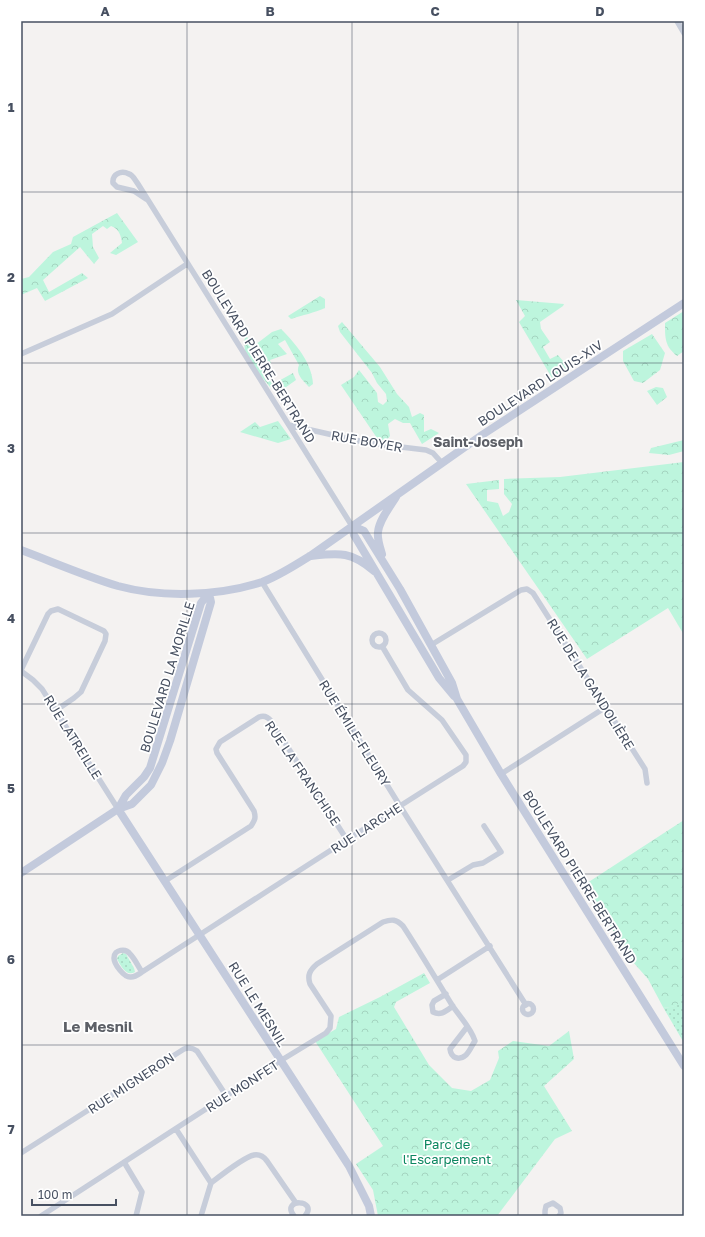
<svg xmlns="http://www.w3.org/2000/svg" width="705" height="1237" viewBox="0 0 705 1237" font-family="'Golos Text',sans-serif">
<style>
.grass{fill:url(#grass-dots)}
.forest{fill:url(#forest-crowns)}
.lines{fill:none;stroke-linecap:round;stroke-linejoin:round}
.street{stroke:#c7cdda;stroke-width:5.5}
.secondary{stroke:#c3cadc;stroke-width:8}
.grid{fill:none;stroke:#475061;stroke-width:1;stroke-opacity:0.55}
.labels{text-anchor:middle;stroke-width:3.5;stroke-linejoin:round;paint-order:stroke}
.street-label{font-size:13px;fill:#475061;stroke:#fff}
.park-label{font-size:13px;fill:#0d8761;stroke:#fff}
.neighbourhood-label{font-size:14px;font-weight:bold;fill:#5d6067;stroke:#fff}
.quarter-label{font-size:15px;font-weight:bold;fill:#5d6067;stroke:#fff}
.neatline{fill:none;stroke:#475061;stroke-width:1.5}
.grid-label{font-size:13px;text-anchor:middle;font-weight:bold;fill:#475061}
</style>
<defs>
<pattern id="grass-dots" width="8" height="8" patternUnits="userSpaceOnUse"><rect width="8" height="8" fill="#bdf5dd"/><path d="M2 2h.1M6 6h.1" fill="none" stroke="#a4d4c0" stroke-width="1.8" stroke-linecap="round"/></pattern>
<pattern id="forest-crowns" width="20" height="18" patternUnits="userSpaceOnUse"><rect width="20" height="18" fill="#bdf5dd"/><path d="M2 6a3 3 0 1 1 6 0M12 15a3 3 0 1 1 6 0" fill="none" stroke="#a4d4c0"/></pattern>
</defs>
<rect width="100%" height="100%" fill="#f4f2f1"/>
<path class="grass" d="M123,953L126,954L134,968L135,972C126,977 121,966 117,959L118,956Z
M684,995V1043L663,1007C676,1008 677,1005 684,995Z"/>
<path class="forest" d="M117,213L138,242L116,255L110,253L122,243C121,235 119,229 111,226L107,229L103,226L92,234L93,247L99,258L94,264L80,247L43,280L49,292L82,273L88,278L45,301L37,288L21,295V279L29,277L53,252L71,244L73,237Z
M320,296L325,299V308C314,313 303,315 291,319L288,316Z
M516,300L564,304L563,306L540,322L541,329L550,342L543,347L550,359L558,355L568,367L552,378L519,322L525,316Z
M684,311V351L677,356C665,346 665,339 665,323Z
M342,322L380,367L397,394L409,407L412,417L420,413L424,415V432L431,429L439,433L422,444L410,423H403L395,419L388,424L390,436L385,442L377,438L341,385L354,377L359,370L377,393L378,402L383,405L387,401L386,394L377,383L372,373L340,332L338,326Z
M281,329C296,344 312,363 313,384L309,387C303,381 295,374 299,365L285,340L278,344L287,354L270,360L271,364L268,368L275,383L293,373L296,380L282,390L270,387L256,370L245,351L244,341L246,336L255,345L272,332Z
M652,334L665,353L660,370L643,383L634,381L623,361V351Z
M656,387L663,388L667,397L657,405L647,391Z
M278,421L291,439L278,443L240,432L255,422L260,427Z
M684,440V451L669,455L649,453L651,448Z
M684,462V635L668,608L587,659L466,484L499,480V489L487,490V501L498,503L503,516L509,512L512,504L504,494V479L560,477Z
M684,820V995C677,1006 676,1008 663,1007L648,979L633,962L584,885Z
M424,973L430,983L396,1002L394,1007L429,1065L452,1088L471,1091L490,1080L499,1058L498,1051L513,1041L549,1046L569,1031L574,1059L544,1086L572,1131L555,1139L497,1216H378L373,1190L356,1164L383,1146L315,1041L336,1029L339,1017L380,997Z"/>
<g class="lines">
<path class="street" d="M677,21L684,33
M146,199L134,191L117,187L113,183C112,174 121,170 129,174C133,175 135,180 138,184L352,526
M21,354L112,314L187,264
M289,425L368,443L426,450L433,453L442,463
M262,582L400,806L526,1005
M372 640a7 7 0 1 1 14 0a7 7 0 1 1-14 0Z
M431,645L521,590L527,589L533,593L645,769L647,783
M21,670L48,614L51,611L58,609L104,631L106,634L105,641L81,692L74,698L55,711
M21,671L33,680L42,689L118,809
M501,774L606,707
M448,880L473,865L483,863L501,852L484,826
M165,881L251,826C255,820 256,818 254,811L217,753L216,749L220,742L259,717C264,715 268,717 271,721L347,840
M142,972C138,966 135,959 130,954C126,948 114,949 114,958C114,964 124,978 131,977C135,977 139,974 142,972C249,903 355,834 463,766L466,762V755L442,720L408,690L382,646
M437,980L490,946
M446,994L434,1001L432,1005L433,1012C441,1016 446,1011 453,1006
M522.5 1009a5.5 5.5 0 1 1 11 0a5.5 5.5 0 1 1-11 0Z
M176,1129L211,1183L201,1216
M21,1153L184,1049C189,1047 193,1048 197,1051L227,1097
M124,1162L142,1192L136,1216
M211,1183C220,1176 244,1157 254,1155C260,1154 264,1157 267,1161L296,1203
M41,1216L280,1061L326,1033L330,1028L331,1016L310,984C307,975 310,970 317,964L383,922C392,919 396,919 403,926C420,952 436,979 452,1005C460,1017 471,1028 475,1041C472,1045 470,1051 466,1055C459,1061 451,1058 450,1049L467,1027
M294,1216C280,1198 319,1199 305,1216
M545,1216V1211L546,1206L553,1203L560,1208L561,1213L559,1216"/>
<path class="secondary" d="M352,526L364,531L400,589L452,683L457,699L501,774L684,1066
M352,526L354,535L439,678L454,696
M21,550C53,562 85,576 118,586C162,598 219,596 262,582C279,576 295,565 310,556L482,435L684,303
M382,554C380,547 377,539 378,532C379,520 390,507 396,497
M310,556C339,553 351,551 374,571
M118,809L349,1166L369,1206L371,1216
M118,809L126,795L144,777L150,768L201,603L209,593
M21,873L118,809L132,804L151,785L162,763L170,741L211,602L209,593"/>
</g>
<path class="grid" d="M187,21V1216M352,21V1216M518,21V1216M21,192H684M21,363H684M21,533H684M21,704H684M21,874H684M21,1045H684"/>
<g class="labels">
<g class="street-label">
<text transform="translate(259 356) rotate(58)" y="5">BOULEVARD PIERRE-BERTRAND</text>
<text transform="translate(540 383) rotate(-33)" y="5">BOULEVARD LOUIS-XIV</text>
<text transform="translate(367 441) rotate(10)" y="5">RUE BOYER</text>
<text transform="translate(167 677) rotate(-73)" y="5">BOULEVARD LA MORILLE</text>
<text transform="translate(591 684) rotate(58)" y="5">RUE DE LA GANDOLIÈRE</text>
<text transform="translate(355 733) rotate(58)" y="5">RUE ÉMILE-FLEURY</text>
<text transform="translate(73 737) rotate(58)" y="5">RUE LATREILLE</text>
<text transform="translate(303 773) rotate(56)" y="5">RUE LA FRANCHISE</text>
<text transform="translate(366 828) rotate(-33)" y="5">RUE LARCHE</text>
<text transform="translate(580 877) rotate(58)" y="5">BOULEVARD PIERRE-BERTRAND</text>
<text transform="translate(258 1004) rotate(58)" y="5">RUE LE MESNIL</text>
<text transform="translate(131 1083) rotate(-33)" y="5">RUE MIGNERON</text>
<text transform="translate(242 1086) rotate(-33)" y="5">RUE MONFET</text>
</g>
<g class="park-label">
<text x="447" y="1149">Parc de<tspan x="447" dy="15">l'Escarpement</tspan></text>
</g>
<g class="neighbourhood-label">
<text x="478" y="447">Saint-Joseph</text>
</g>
<g class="quarter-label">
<text x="98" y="1032">Le Mesnil</text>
</g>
</g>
<rect width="705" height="1237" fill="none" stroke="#ffffff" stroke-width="44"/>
<path d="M32 1199v6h84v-6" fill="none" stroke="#475061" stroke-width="2"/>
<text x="38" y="1199" font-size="12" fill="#475061" stroke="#ffffff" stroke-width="3" paint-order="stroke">100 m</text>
<rect x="22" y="22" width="661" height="1193" class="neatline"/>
<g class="grid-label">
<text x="105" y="16">A</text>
<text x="270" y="16">B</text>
<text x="435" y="16">C</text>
<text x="600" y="16">D</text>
<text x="11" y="112">1</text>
<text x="11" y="282">2</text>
<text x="11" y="453">3</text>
<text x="11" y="623">4</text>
<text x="11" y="793">5</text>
<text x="11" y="964">6</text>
<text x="11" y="1134">7</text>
</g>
</svg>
